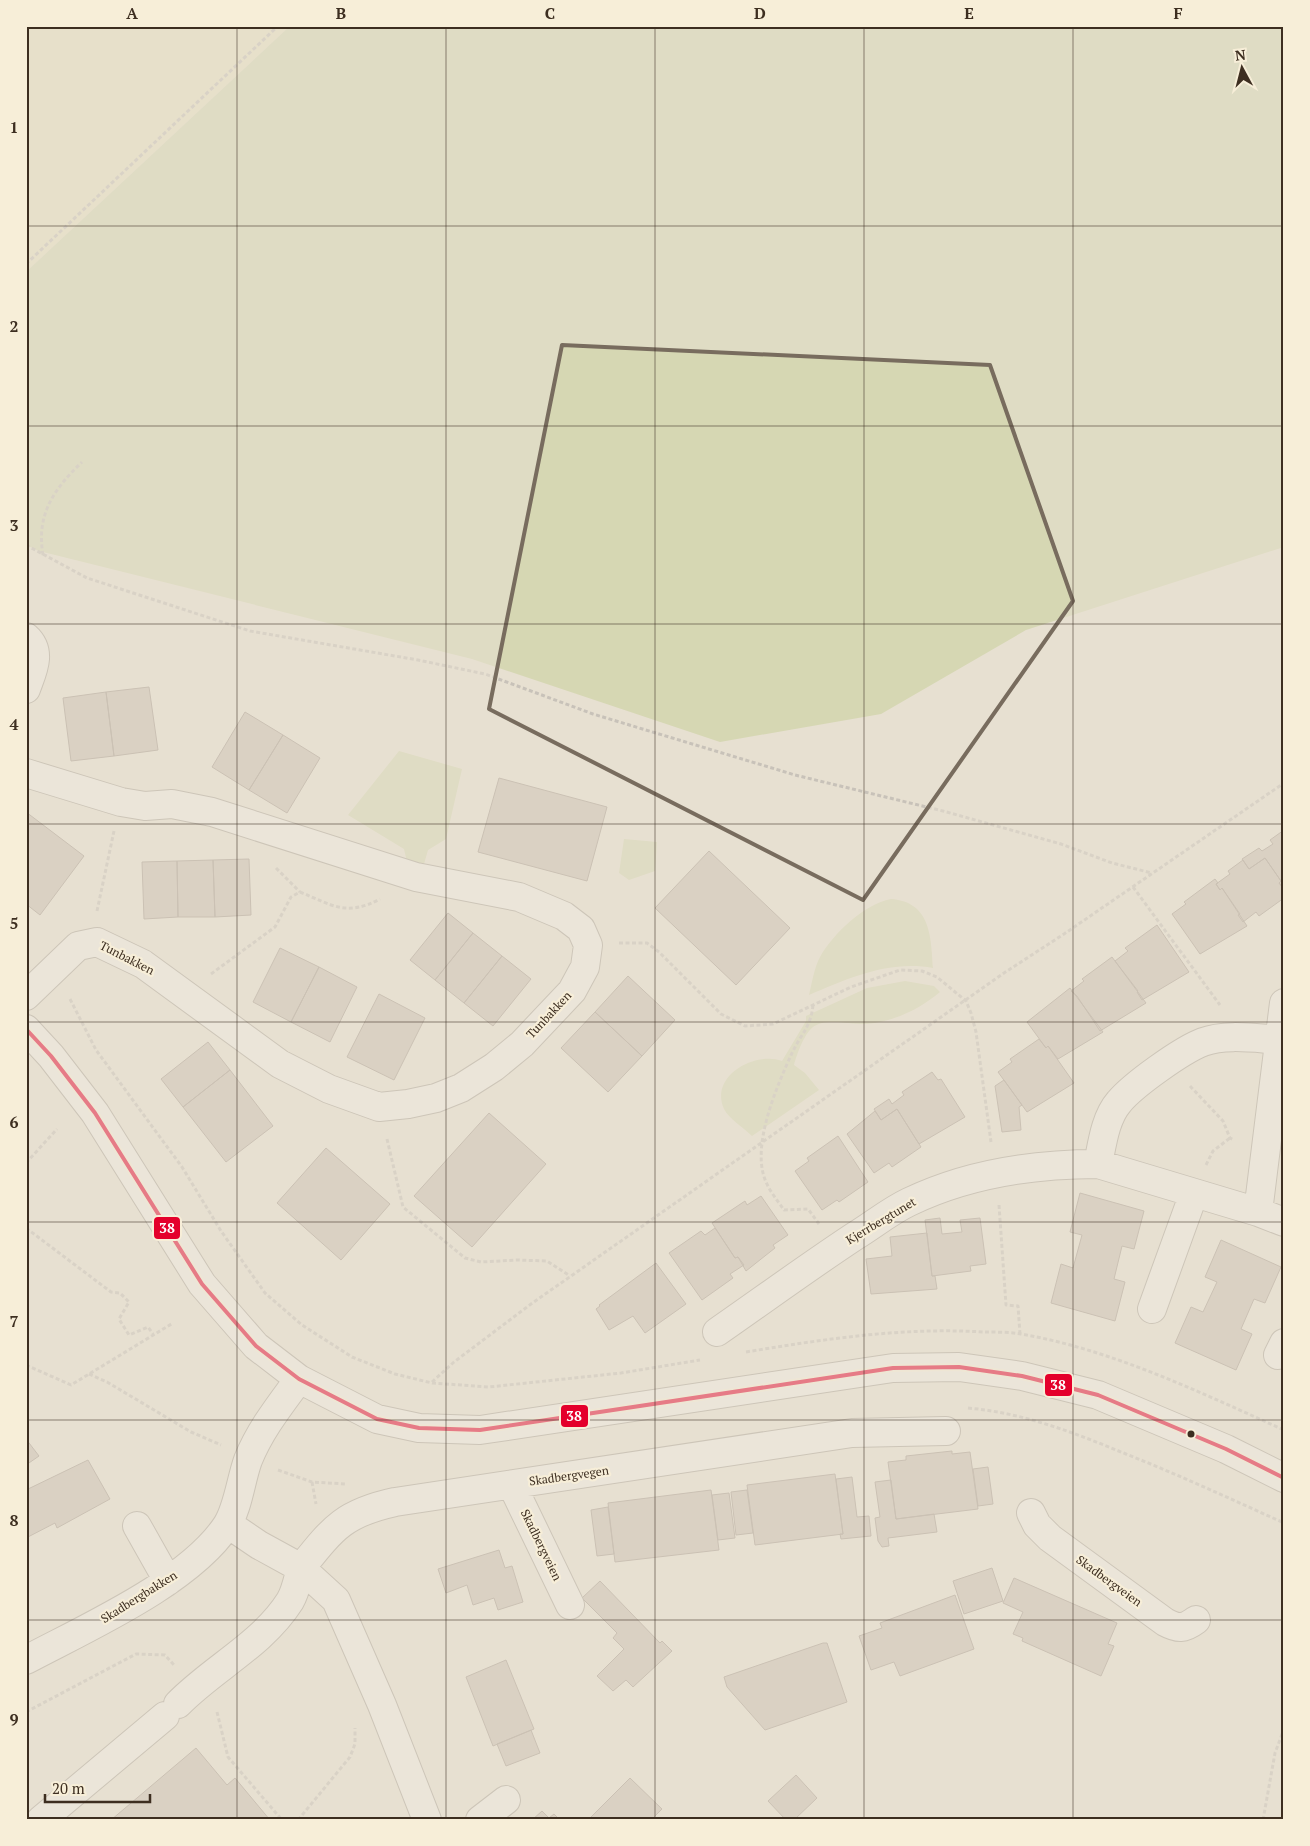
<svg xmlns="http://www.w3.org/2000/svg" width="1310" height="1846" viewBox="0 0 1310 1846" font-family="'PT Serif',serif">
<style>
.farmland{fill:#e6dfc2}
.green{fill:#d6d7b3}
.building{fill:#cbbfb2;stroke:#a89c90}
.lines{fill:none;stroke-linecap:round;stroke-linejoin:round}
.minor-casing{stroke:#ada599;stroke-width:30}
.path{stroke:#c8c2b9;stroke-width:3;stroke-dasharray:4 2.5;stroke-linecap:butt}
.minor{stroke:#efebe3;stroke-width:28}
.bus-1-casing{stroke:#f7eed8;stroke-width:8}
.bus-1{stroke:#e4002b;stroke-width:4}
.marked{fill:none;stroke:#786c5e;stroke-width:4;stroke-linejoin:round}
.grid{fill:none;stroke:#3d2e20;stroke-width:1;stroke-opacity:0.55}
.bus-dot{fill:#3d2e20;stroke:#f7eed8;stroke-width:2}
.labels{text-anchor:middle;stroke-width:4.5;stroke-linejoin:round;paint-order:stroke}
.street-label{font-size:12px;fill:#3d2e20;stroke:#f7eed8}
.line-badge{stroke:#f7eed8;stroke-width:2}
.badge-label{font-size:14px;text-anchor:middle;font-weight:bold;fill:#fff}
.neatline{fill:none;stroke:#3d2e20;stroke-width:2}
.grid-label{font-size:16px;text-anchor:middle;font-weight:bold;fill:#3d2e20}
</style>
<rect width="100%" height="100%" fill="#e7e0d1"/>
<path class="farmland" d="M26,26H290L26,272Z"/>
<path class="green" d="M290,26H1284V547L1026,630L881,714L720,742L472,659L39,551L26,545V272Z
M399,751L462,769L446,839L428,850L424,864L420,866L407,862L404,849L348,815Z
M624,839L657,842L655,871L629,880L619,873Z
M891,899C931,902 931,937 933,968C889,960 849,978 809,995C812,983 814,968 820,957C833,934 864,904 891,899Z
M905,981L934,986L940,992C920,1009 893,1022 866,1024C851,1025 826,1017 813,1027C804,1034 797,1054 794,1065L805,1073L819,1090L752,1136C744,1128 729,1119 724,1109C709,1076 755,1051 782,1061L806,1021V1016L867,988Z"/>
<path class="building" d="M149,687L158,750L114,756L106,692Z
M106,692L114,756L71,761L63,698Z
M245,712L283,735L249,790L212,767Z
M283,735L320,758L287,813L249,790Z
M499,778L607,807L587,881L478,852Z
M26,812L84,856L40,915L26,904Z
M1284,830V889L1279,883L1281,881L1265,858L1249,869L1242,859L1259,848L1262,851L1273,844L1270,840Z
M709,851L790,928L736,985L655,908Z
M1265,858L1281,881L1279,883L1284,889V898L1259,916L1256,912L1243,922L1238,915L1240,914L1222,888L1220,890L1216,884L1230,874L1228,871L1243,860L1249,869Z
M249,859L251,915L215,917L213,860Z
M213,860L215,917H178L177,861Z
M177,861L178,917L144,919L142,862Z
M1215,879L1218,883L1216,884L1220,890L1222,888L1247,926L1200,954L1172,914L1186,904L1184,902Z
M448,913L473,933L435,980L410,960Z
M1157,925L1189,972L1142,1000L1137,992L1138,991L1115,961L1128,951L1125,948Z
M473,933L502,956L464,1003L435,980Z
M280,948L319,967L291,1022L253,1002Z
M502,956L531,979L493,1026L464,1003Z
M1112,957L1146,1003L1100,1031L1077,996L1071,991L1084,981L1082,979Z
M319,967L357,987L330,1042L291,1022Z
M628,976L675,1020L642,1056L595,1012Z
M1070,988L1103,1032L1058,1059L1048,1046L1046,1048L1027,1022Z
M379,994L425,1018L394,1080L347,1057Z
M595,1012L642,1056L608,1092L561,1048Z
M1039,1039L1046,1048L1048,1046L1074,1083L1027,1112L998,1072L1012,1062L1010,1059Z
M208,1042L230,1070L183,1107L161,1079Z
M230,1070L273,1126L226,1162L183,1107Z
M932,1072L938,1080L941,1079L965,1117L919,1144L897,1109L881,1120L874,1109L889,1099L892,1104L904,1095L902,1092Z
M1004,1080L1022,1105L1019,1107L1021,1130L1002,1132L995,1086Z
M897,1109L921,1147L892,1167L889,1163L874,1173L847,1134L875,1111L881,1120Z
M489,1113L546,1164L472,1247L414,1196Z
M838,1136L868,1182L839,1202L837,1200L822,1210L795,1171L809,1161L807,1158Z
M326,1148L390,1204L341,1260L277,1203Z
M1080,1193L1144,1211L1134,1249L1122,1246L1114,1279L1125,1282L1115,1321L1051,1303L1061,1264L1073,1268L1082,1235L1070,1232Z
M761,1196L788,1235L773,1245L775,1248L746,1271L738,1257L735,1258L712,1223L745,1201L747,1205Z
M940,1218L942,1234L962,1232L960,1220L980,1218L986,1264L970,1266L971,1271L932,1276L925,1220Z
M715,1228L735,1258L738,1257L744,1265L730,1274L733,1278L702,1300L669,1253L701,1231L705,1235Z
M927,1233L932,1276H935L937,1289L871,1294L866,1259L892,1256L890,1237Z
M1221,1240L1281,1267L1265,1303L1254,1299L1241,1329L1252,1334L1236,1370L1175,1343L1191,1307L1203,1312L1217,1282L1205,1277Z
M656,1263L686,1304L645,1333L633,1316L609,1330L596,1309L600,1306L599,1305Z
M26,1439L39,1456L26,1465Z
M952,1451V1454L970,1452L978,1509L896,1519L888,1462L906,1460V1456Z
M88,1460L110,1499L57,1528L55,1523L26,1538V1490Z
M988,1467L993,1504L978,1506L973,1469Z
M835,1474L843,1534L755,1545L747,1485Z
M852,1477L857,1517L869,1516L871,1536L841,1539L840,1534H843L836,1479Z
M891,1480L896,1519L934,1514L937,1532L888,1538L889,1546L882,1547L878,1541L875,1518L880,1517L875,1482Z
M711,1490L719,1550L615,1562L608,1503Z
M747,1490L753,1533L736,1535L731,1492Z
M729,1493L735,1538L718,1540L712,1495Z
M608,1507L614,1554L597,1556L591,1510Z
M499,1550L505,1568L512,1566L523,1602L498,1610L494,1598L473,1605L467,1585L446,1593L438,1569Z
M992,1568L1003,1601L964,1614L953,1581Z
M1014,1578L1117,1623L1108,1644L1114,1646L1101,1676L1022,1641L1023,1638L1013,1634L1023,1612L1003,1603Z
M600,1581L660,1643L662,1641L672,1651L633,1687L626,1680L613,1691L597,1676L624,1649L613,1638L617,1633L582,1598Z
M955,1595L974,1649L900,1676L894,1662L871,1670L859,1636L882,1628L880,1623Z
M823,1643H827L847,1702L765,1730L727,1687L724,1677Z
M506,1660L534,1729L493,1746L466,1677Z
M531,1730L540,1753L506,1766L497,1744Z
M196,1748L227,1785L235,1778L270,1820H111Z
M796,1775L817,1798L794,1820H786L768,1801Z
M630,1778L662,1809L651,1820H588Z
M542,1811L549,1818L554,1814L560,1820H532Z"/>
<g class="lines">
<g class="minor-casing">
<path id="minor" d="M26,637C43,652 32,672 26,689
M26,773L121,802L145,806L172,804L212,812L416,877L519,897L564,916L581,929L588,945L585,967L572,991L522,1044L494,1067L461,1088L436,1098L408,1104L379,1107L329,1089L280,1064L143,964L97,942L78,946L26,996
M26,1029L51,1056L95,1113L202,1284L256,1346L299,1379L377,1419L419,1428L480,1430L893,1368L959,1367L1022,1376L1098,1395L1226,1449L1284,1478
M1098,1164C1102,1145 1105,1118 1119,1102C1133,1085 1182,1050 1203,1042C1227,1033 1259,1039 1284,1040
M1258,1212L1284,1003
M1152,1309L1194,1193
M717,1332C763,1300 808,1267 855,1236C873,1225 890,1211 909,1202C967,1174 1035,1164 1098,1164L1258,1212L1284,1222
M1278,1355L1284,1343
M512,1485L570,1605
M1031,1513L1037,1525L1050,1538L1165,1622C1178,1629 1184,1629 1196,1620
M228,1524L259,1545L301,1568C333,1528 344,1513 395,1502L852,1433L946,1431
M137,1526L168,1581
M26,1660C86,1628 190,1582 227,1525C238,1508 241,1479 248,1460C260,1430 280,1405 299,1379
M178,1704C213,1668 262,1645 290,1601C296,1591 298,1578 301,1568L336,1600L382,1705L427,1820
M41,1820L165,1716
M480,1820L506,1800"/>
</g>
<path class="path" d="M26,264L278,26
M26,545L87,578L250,631L418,660L485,674L593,714L795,775L943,811L1061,844L1112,863L1152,873
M43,555C36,514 54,489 82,462
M276,868L300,892
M1133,887L1220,1005
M97,911L114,831
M619,943H647L659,952L721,1014L745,1026L773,1024L851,987L900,970L922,971L937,977L966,1001L971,1013L976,1032L991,1142
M211,974L275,927L291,897L300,892C332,905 346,917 380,899
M70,999L96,1050L182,1167L221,1231L265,1293L302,1325L352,1357L395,1374L432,1383L489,1387L621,1373L700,1360
M813,1005C811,1027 801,1034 792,1053C777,1086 749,1149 767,1184C771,1193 778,1201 784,1210L808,1209L819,1224
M1190,1086L1223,1121L1230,1138L1234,1140
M387,1139L403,1207L465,1258L481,1262L517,1260L547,1261L570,1276
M26,1163L57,1129
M1206,1165L1213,1151L1230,1138
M999,1205L1006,1305L1018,1306L1020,1334
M26,1228L111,1292L120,1293L129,1302L119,1319L129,1335L148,1327L153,1334
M746,1352C825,1339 903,1327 983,1332C995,1332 1009,1332 1021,1334C1113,1350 1199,1392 1284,1430
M26,1365L71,1385L173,1323
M89,1374L107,1382L191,1432L221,1445
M432,1382L454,1362L531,1304L1004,973L1064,934L1284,783
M968,1408C1024,1413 1075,1433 1126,1454C1179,1475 1231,1499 1284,1523
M278,1470L312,1482L345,1484
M312,1482L316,1504
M26,1712L136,1654L165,1655L174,1665
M217,1712L228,1757L282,1820
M298,1820L350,1757L355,1744V1728
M1263,1820L1275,1753L1284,1729"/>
<use href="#minor" class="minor"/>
<g class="bus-1-casing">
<path id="bus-1" d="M26,1029L51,1056L95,1113L202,1284L256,1346L299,1379L377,1419L419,1428L480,1430L893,1368L959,1367L1022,1376L1098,1395L1226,1449L1284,1478"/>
</g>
<use href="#bus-1" class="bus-1"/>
</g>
<path d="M0 0H1310V1846H0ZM562,345L990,365L1073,601L863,900L489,709Z" fill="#e7e0d1" fill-opacity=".55" fill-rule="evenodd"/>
<path class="marked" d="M562,345L990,365L1073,601L863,900L489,709Z"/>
<path class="grid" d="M237,26V1820M446,26V1820M655,26V1820M864,26V1820M1073,26V1820M26,226H1284M26,426H1284M26,624H1284M26,824H1284M26,1022H1284M26,1222H1284M26,1420H1284M26,1620H1284"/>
<circle class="bus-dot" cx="1191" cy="1434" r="4.5"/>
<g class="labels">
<g class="street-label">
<text transform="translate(127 958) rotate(27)" y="4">Tunbakken</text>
<text transform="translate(549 1015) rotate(-47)" y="4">Tunbakken</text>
<text transform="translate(881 1221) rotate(-31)" y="4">Kjerrbergtunet</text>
<text transform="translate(569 1476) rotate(-8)" y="4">Skadbergvegen</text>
<text transform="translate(541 1545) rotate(64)" y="4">Skadbergveien</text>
<text transform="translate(1109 1581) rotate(36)" y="4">Skadbergveien</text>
<text transform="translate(139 1597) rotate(-32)" y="4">Skadbergbakken</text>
</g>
</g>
<g class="line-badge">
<rect x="153" y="1216" width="28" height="24" rx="5" fill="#e4002b"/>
<rect x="1044" y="1373" width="29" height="24" rx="5" fill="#e4002b"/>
<rect x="560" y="1404" width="29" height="24" rx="5" fill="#e4002b"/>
</g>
<g class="badge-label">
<text x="167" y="1233">38</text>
<text x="1058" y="1390">38</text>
<text x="574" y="1421">38</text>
</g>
<rect width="1310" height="1846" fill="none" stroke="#f7eed8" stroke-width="55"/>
<g transform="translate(1242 68) rotate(353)" stroke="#f7eed8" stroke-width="4" paint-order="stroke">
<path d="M0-4L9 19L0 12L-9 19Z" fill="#3d2e20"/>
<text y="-8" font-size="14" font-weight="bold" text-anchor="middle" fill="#3d2e20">N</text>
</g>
<path d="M45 1794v8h105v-8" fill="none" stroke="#3d2e20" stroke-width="2.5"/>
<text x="52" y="1794" font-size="15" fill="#3d2e20" stroke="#f7eed8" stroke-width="4" paint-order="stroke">20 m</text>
<rect x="28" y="28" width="1254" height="1790" class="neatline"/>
<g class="grid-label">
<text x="132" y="19">A</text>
<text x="341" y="19">B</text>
<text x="550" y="19">C</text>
<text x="760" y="19">D</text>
<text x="969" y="19">E</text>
<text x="1178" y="19">F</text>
<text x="14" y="133">1</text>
<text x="14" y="332">2</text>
<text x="14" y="531">3</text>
<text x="14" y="730">4</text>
<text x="14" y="929">5</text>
<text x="14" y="1128">6</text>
<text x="14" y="1327">7</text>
<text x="14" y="1526">8</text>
<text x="14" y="1725">9</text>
</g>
</svg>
